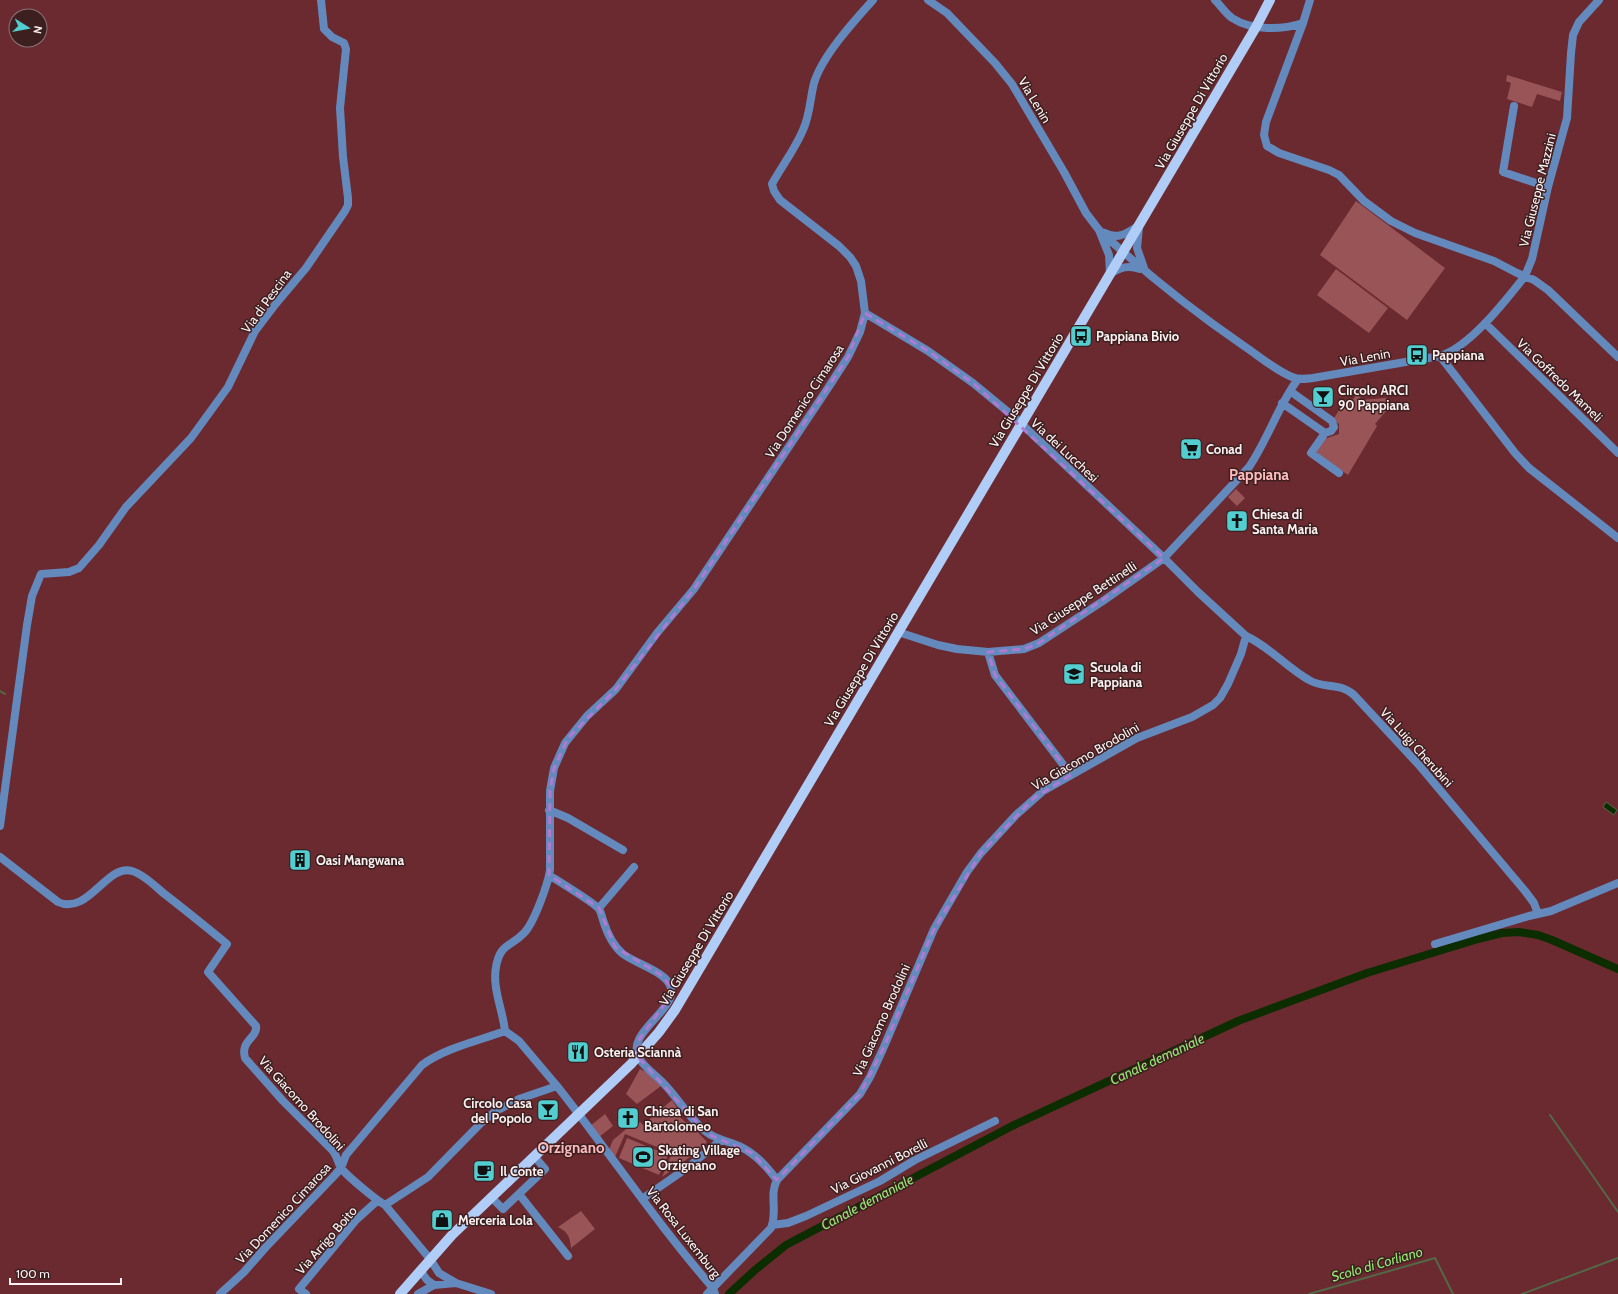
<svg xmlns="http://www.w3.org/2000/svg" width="1618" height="1294" viewBox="0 0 1618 1294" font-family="Cabin,sans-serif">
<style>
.green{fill:#995458}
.water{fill:#0b2d00;stroke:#536848}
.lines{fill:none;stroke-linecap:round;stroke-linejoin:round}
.stream{stroke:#536848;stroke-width:2}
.canal{stroke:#0b2d00;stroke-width:8}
.minor{stroke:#6489bd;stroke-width:8}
.major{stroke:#afcdf7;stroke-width:10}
.marked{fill:none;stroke:#ae7bd3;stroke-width:3;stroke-dasharray:8 5;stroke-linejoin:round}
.labels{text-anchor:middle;stroke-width:3;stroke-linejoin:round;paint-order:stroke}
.street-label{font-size:13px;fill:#faf1f1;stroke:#3d1f20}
.poi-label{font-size:13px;font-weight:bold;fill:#faf1f1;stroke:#3d1f20;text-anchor:start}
.water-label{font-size:14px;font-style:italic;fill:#94e673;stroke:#3d1f20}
.quarter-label{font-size:15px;font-weight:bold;fill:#fcbbbd;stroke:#3d1f20}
</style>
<rect width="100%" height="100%" fill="#6b2a2f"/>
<path class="green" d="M1507,75L1562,92L1560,101L1537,94L1532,107L1507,99L1511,83L1506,81Z
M1356,201L1445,268L1407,320L1320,255Z
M1336,269L1388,308L1369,333L1317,295Z
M1356,395L1360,397L1361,400L1386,398L1392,404L1375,424L1377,426L1348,475L1315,452L1324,439L1339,434V424L1333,420L1345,400L1352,401Z
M1236,489L1245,498L1237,506L1228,497Z
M640,1069L646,1072L661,1086L637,1104L626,1094Z
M672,1100L681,1114V1118L685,1122H688L707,1142L701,1149L662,1177L672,1153L625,1134L615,1157L609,1150L613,1140L631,1125L633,1127L640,1122L643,1125Z
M605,1114L613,1126L599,1137L590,1126Z
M627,1138L668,1155L659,1175L619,1158Z
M581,1211L595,1229L571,1248C570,1237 568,1232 558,1227Z"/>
<path class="water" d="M1606,802L1617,810L1614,815L1603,807Z"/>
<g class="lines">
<path class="stream" d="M0,691L5,694
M1550,1115L1618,1212
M1309,1294L1435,1258L1453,1294
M1522,1294L1618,1258"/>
<path class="canal" d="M729,1294L755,1270L786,1245L1012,1126L1238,1021L1367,973L1478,939L1502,933L1519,932L1538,935L1552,940L1618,969"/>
<path class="minor" d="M928,0L947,13L995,63L1012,84L1064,172L1086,213L1099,230L1109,255L1110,273
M1215,0C1221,6 1225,13 1232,18C1252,31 1282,30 1303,23L1266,122L1264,135L1267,146L1279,153L1329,170L1339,175L1364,201L1391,221L1415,233L1494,261L1517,273L1534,280L1548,290L1618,357
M1303,23L1310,0
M1514,106L1503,172L1548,187
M1139,227L1137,248L1144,268
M1099,230C1144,272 1193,311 1244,346C1259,356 1275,370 1292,377C1299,380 1306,379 1313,378L1440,356L1515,453L1529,468L1618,538
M1105,233C1118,240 1127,233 1138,226
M1110,274C1121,267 1128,265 1140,269
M865,313L928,351L973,383L1013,416L1164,558L1103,601L1039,643L1024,649L988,652L957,649L938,645L898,632
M1485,323L1618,453
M1440,356C1470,347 1505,301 1525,276L1532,259L1548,187L1567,118L1571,53L1573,35L1579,22L1599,0
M1282,403L1325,433L1331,431L1334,427L1332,421L1290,391
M1325,433L1311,453L1339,473
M1246,636C1270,647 1286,667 1309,680C1323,689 1340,682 1354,695L1418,764L1525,891L1534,903L1538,914
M988,652L995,675L1071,775
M549,810L568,818L623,850
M0,826L27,625L32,596L41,574L69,572L79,568L99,545L126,507L191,438L228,387L255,331L274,306L306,268L345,211L348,205V198L343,157L340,108L346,49L344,43L332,37L324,29L321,0
M0,857L58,902C88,916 107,863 132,871C143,874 154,885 162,892C184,909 205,926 227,944L208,972L256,1026C258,1038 240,1040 245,1058L283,1101L333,1151C337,1156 338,1163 341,1168C347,1176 376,1200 385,1205L430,1259L439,1273L456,1283L491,1294
M549,875C558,881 595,903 599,909C601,912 602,917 603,920C607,933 612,945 623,954C634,963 668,972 671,988C676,1011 625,1033 639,1058C644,1068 659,1077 666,1086C680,1101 694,1125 711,1135C720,1140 730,1142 739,1146C756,1154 766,1166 777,1180
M599,908L634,867
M1435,944L1529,916L1551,911L1618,883
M505,1031L519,1041L557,1086
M519,1194L568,1256
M491,1197L503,1209L545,1169L534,1156
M642,1199L687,1168L721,1140
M385,1205L428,1177L482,1122L496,1111L519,1099L557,1086C610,1153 657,1224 713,1288L715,1294
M772,1225L788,1223L806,1216L880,1181L915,1160L995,1121
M420,1270L427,1280L434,1285
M220,1294L244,1272L265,1248L334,1176L341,1168L346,1155L422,1065C445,1048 478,1041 505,1031C503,1011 492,988 496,967C500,943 511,947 524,933C534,923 548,884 550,870V791L554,768L565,743L587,716L616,689L657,633L694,589L828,388L848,357L860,332L865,313L861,281L856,266L850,257L839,246L780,200L774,191L772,184C782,166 795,149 803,130C810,115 810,99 814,83C822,56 854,21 873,0
M306,1294L299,1289L356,1220L377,1201
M418,1294L434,1285L456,1283
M707,1294L771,1228C778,1212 769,1195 777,1180L860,1094L870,1077L883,1049L934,929L967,872L981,853L1016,815L1043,791L1137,738L1192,717L1213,705L1220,698L1228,684L1241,654L1246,636L1198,592L1164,558L1249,467C1268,439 1278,406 1298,379"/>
<path class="major" d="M400,1294L452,1235L631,1064L659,1032L675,1010L1256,27L1270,0"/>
</g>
<path class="marked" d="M865,313L928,351L973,383L1164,558L1039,643L1024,649L988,652L995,675L1071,775L1034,798L981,853L934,929L883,1049L860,1094L777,1180L752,1153L710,1135L701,1127L638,1057V1041L669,998L671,987L661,975L615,947L599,908L549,875L550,791L554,768L568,738L616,689L694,589L848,357Z"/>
<defs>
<g id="bus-square" transform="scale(1.15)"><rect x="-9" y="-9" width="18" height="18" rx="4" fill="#52cdd0" stroke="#3d1f20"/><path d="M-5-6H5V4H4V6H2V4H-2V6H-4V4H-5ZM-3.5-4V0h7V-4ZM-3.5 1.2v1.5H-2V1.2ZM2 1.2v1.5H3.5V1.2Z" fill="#111"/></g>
<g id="bar-square" transform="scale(1.15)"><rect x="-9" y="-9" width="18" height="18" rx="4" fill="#52cdd0" stroke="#3d1f20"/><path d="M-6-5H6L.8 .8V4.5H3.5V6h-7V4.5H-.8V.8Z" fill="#111"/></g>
<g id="supermarket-square" transform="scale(1.15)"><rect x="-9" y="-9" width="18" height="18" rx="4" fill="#52cdd0" stroke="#3d1f20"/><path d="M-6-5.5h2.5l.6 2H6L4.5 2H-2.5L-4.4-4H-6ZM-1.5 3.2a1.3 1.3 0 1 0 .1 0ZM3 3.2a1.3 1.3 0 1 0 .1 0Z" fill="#111"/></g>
<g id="church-square" transform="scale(1.15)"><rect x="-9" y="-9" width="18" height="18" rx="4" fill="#52cdd0" stroke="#3d1f20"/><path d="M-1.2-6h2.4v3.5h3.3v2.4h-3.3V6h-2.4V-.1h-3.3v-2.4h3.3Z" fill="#111"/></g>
<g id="school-square" transform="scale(1.15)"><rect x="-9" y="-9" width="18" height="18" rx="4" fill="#52cdd0" stroke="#3d1f20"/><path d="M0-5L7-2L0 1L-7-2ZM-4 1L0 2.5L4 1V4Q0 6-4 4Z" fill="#111"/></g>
<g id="building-square" transform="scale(1.15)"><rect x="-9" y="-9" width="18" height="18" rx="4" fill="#52cdd0" stroke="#3d1f20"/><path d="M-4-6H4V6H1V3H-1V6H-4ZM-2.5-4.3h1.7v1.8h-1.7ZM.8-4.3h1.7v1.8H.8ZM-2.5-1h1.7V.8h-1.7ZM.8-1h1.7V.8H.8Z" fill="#111"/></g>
<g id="restaurant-square" transform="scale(1.15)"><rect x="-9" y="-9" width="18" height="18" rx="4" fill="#52cdd0" stroke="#3d1f20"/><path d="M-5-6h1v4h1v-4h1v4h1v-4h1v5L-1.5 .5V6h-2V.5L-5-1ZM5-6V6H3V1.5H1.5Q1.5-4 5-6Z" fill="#111"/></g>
<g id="stadium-square" transform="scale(1.15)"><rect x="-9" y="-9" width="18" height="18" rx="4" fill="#52cdd0" stroke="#3d1f20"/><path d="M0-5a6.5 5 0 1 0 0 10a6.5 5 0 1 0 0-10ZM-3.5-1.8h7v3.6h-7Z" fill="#111"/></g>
<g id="cafe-square" transform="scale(1.15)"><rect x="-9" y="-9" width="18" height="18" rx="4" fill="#52cdd0" stroke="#3d1f20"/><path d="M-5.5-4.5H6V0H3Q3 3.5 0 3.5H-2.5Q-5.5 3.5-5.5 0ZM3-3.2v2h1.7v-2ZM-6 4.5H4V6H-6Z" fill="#111"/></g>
<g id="shop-square" transform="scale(1.15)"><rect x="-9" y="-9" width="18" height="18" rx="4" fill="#52cdd0" stroke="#3d1f20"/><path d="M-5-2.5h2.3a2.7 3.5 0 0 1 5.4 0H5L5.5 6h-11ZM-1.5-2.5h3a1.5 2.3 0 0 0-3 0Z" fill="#111"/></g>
</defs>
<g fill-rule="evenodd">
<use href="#bus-square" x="1081" y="336"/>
<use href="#bus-square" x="1417" y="355"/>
<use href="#bar-square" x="1323" y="397"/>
<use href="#supermarket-square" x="1191" y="449"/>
<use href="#church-square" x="1237" y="521"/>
<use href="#school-square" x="1074" y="674"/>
<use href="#building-square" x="300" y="860"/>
<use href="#restaurant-square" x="578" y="1052"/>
<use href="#bar-square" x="548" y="1110"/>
<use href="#church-square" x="628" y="1118"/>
<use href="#stadium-square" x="643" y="1157"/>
<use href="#cafe-square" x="484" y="1171"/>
<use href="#shop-square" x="442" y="1220"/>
</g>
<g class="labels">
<g class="street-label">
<text transform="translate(1035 100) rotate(59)" y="5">Via Lenin</text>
<text transform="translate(1191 111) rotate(-60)" y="5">Via Giuseppe Di Vittorio</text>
<text transform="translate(1537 190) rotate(-76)" y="5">Via Giuseppe Mazzini</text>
<text transform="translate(266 301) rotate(-54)" y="5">Via di Pescina</text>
<text transform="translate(1365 357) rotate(-10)" y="5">Via Lenin</text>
<text transform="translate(1560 380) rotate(44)" y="5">Via Goffredo Mameli</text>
<text transform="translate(1026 390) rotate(-59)" y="5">Via Giuseppe Di Vittorio</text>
<text transform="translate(804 401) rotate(-57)" y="5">Via Domenico Cimarosa</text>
<text transform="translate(1065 450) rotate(43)" y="5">Via dei Lucchesi</text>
<text transform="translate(1083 598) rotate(-33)" y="5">Via Giuseppe Bettinelli</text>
<text transform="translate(861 669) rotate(-59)" y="5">Via Giuseppe Di Vittorio</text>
<text transform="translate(1417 747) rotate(48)" y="5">Via Luigi Cherubini</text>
<text transform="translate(1085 756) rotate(-30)" y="5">Via Giacomo Brodolini</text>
<text transform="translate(696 948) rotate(-59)" y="5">Via Giuseppe Di Vittorio</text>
<text transform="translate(881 1020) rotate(-66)" y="5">Via Giacomo Brodolini</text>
<text transform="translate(302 1103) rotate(48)" y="5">Via Giacomo Brodolini</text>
<text transform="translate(879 1166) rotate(-27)" y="5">Via Giovanni Borelli</text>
<text transform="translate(283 1213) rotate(-47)" y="5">Via Domenico Cimarosa</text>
<text transform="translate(684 1232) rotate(52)" y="5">Via Rosa Luxemburg</text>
<text transform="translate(326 1240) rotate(-49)" y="5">Via Arrigo Boito</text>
</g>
<g class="poi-label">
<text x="1096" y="341">Pappiana Bivio</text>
<text x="1432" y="360">Pappiana</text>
<text x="1338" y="395">Circolo ARCI<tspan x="1338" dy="15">90 Pappiana</tspan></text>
<text x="1206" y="454">Conad</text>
<text x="1252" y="519">Chiesa di<tspan x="1252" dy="15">Santa Maria</tspan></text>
<text x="1090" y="672">Scuola di<tspan x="1090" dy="15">Pappiana</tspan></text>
<text x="316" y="865">Oasi Mangwana</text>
<text x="594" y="1057">Osteria Sciannà</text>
<text x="532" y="1108" text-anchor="end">Circolo Casa<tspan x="532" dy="15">del Popolo</tspan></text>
<text x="644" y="1116">Chiesa di San<tspan x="644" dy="15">Bartolomeo</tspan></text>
<text x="658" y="1155">Skating Village<tspan x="658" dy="15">Orzignano</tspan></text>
<text x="500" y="1176">Il Conte</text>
<text x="458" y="1225">Merceria Lola</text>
</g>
<g class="water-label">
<text transform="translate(1157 1059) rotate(-25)" y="5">Canale demaniale</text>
<text transform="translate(867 1202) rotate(-28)" y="5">Canale demaniale</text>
<text transform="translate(1377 1264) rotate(-16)" y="5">Scolo di Corliano</text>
</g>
<g class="quarter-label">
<text x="1259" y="480">Pappiana</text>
<text x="571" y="1153">Orzignano</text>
</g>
</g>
<g transform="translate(28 28) rotate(101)"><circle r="19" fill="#3d1f20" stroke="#897374"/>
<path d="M0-3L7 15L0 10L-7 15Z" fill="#52cdd0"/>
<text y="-6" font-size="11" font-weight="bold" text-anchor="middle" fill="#faf1f1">N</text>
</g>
<path d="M10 1278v6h111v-6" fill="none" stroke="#faf1f1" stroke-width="2"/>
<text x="16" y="1278" font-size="12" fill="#faf1f1" stroke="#3d1f20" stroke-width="3" paint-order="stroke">100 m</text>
</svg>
